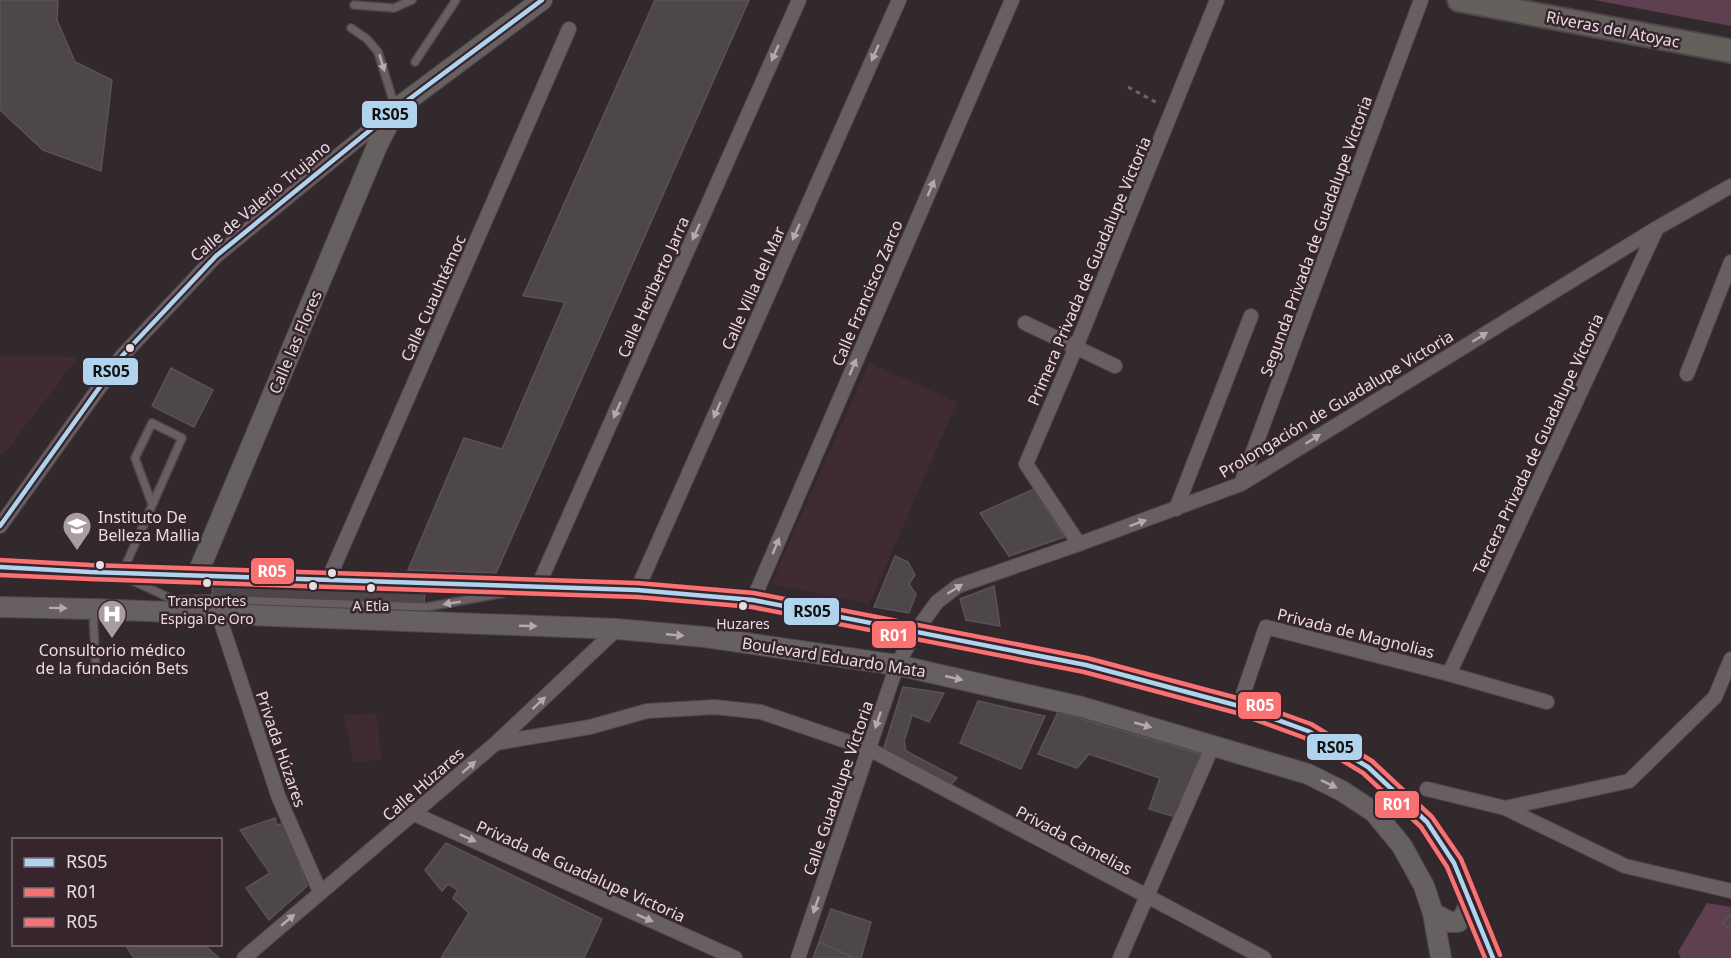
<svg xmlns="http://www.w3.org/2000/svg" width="1731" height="958" viewBox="0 0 1731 958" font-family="'Noto Sans',sans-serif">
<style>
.built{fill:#402b35}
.green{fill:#5f4050}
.building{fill:#4d464a;stroke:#5b5256;stroke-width:1.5}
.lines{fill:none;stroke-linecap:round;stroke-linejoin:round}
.lane-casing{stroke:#4f474a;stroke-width:10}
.street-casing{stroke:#4f474a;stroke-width:16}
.secondary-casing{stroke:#4f474a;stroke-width:22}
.primary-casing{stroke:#4f474a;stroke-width:26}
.path{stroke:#6b6568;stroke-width:3;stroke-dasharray:4.5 4.5;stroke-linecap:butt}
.lane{stroke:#675f63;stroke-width:7}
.street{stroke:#675f63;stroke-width:14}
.secondary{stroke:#676060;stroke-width:20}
.primary{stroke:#64605c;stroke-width:22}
.bus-1-casing{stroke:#36252d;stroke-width:9}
.bus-2-casing{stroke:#36252d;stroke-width:9}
.bus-3-casing{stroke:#36252d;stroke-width:9}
.bus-1{stroke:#b1d4ee;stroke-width:4.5}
.bus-2{stroke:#f97171;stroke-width:4.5}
.bus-3{stroke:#f97171;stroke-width:4.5}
.oneway{fill:#b4aaaf}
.oneway2{fill:#b4aaad}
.bus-dot{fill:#e7dce1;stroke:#36252d;stroke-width:2}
.labels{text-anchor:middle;stroke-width:5;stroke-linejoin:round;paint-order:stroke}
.bus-label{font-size:14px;fill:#e7dce1;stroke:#36252d}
.street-label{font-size:16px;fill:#e7dce1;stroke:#36252d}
.poi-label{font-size:16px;fill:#e7dce1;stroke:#36252d;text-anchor:start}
.line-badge{stroke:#36252d;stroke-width:2}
.badge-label{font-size:16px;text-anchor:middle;font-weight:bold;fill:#fff}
.pale-badge-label{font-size:16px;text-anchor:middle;font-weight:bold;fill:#111}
</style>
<rect width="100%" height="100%" fill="#32292d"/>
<path class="built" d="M0,356L78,357L4,454H0Z
M869,363L957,402L869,604L771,584Z
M376,714L382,759L354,763L344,715Z"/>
<path class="green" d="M1594,0H1731V26Z
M1707,903L1731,907V958H1681L1678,952Z"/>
<path class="building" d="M0,0H58L57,20L75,62L112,80L101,171L43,150L0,110Z
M655,0H749L496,573L408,570L464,438L502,449L565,302L523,296Z
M171,368L213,390L194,427L152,406Z
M1034,489L1064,537L1009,556L980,513Z
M895,556L908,562L915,575L909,584L916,594L909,613L874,607Z
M213,577L425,586L424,607L212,598Z
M994,586L1000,626L966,620L960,599Z
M903,687L944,693L929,722L912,715L904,741L906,751L957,778L948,787L883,751Z
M978,701L1045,716L1021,769L960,743Z
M1058,712L1204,755L1176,817L1149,809L1160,778L1089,754L1077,768L1038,754Z
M275,818L277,825L285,823L307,886L269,920L246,888L270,873L240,830Z
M446,843L602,919L584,958H441L469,913L453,898L458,890L448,884L442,891L425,870Z
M831,909L871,922L861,958H855L819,942Z
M1729,915L1731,916V929L1723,924Z
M819,942L823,944L855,958H813Z
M125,944H203L219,958H134Z"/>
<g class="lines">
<g class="lane-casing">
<path id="lane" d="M354,5L394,8L412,0
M351,28L367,39L378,52L395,107
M415,62L456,0
M123,571L182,438L152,423L135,458L152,504
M131,580L174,600L208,599L427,607L504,593
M93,611L96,672"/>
</g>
<g class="street-casing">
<path id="street" d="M1025,323L1115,366
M1687,374L1731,262
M1241,484L1421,0
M1176,509L1251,316
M0,526L122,356L216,256L389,114
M1079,544L1026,464L1076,347L1217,0
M328,580L569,29
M538,586L799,0
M637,590L899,0
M753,600L1012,0
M218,613L279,798L320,892
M1449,674L1657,228
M1239,706L1266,627L1449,674L1547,702
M496,743L590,727L647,711L715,707L761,712L869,749L1264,958
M1427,789L1505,808L1629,781L1715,697L1731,659
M1505,808L1625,866L1731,891
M414,814L735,958
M244,958L496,743L617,629
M798,958L897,665L916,631L937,602L958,586L1079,544L1241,484L1657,228L1731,186
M1120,958L1213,745"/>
</g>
<g class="secondary-casing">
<path id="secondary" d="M0,567L90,572L637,590L753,600L1086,665L1239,706L1308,731L1368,767L1427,822L1454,863L1493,958
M197,575L377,146L396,109L542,0
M0,607L93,609L617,629L705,637L897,665L1082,707L1308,774L1342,791L1374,812L1402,846L1424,886L1433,913L1441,958
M1433,913L1450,922H1458L1465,915L1470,900"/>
</g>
<g class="primary-casing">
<path id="primary" d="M1459,0L1731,51"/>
</g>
<path class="path" d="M1128,87L1159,104"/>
<use href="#lane" class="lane"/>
<use href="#street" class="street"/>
<use href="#secondary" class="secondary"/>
<use href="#primary" class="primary"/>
<g class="bus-1-casing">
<path id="bus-1" d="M0,526L122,356L216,256L396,109L542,0
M0,567L90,572L637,590L753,600L1086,665L1239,706L1308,731L1368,767L1427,822L1454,863L1493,958"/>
</g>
<g class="bus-2-casing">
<path id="bus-2" d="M0,575L90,579L637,597L752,607L1084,672L1237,713L1305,738L1363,773L1421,827L1447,867L1485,958"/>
</g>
<g class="bus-3-casing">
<path id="bus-3" d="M0,560L90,565L637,583L754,593L1087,658L1241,699L1311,724L1372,761L1432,817L1461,859L1500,955"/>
</g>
<use href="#bus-1" class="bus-1"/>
<use href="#bus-2" class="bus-2"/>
<use href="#bus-3" class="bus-3"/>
</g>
<defs><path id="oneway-solid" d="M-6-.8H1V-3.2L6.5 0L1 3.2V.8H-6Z" transform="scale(1.5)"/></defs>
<g class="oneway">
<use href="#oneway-solid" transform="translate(775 53) rotate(114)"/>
<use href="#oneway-solid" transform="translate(875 53) rotate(114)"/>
<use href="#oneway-solid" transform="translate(382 63) rotate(73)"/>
<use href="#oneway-solid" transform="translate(931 188) rotate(-67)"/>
<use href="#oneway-solid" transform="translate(696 232) rotate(114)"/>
<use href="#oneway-solid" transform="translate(796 232) rotate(114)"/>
<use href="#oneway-solid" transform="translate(1480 337) rotate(-32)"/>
<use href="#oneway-solid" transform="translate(853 367) rotate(-67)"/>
<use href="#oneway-solid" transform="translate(617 410) rotate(114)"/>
<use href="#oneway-solid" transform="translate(717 410) rotate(114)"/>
<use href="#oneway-solid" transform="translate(1313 439) rotate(-32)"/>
<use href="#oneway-solid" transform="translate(1138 523) rotate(-20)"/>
<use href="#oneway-solid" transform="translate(776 546) rotate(-67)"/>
<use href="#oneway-solid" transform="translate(955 589) rotate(-32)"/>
<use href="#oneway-solid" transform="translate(452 603) rotate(171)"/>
<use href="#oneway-solid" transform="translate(539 703) rotate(-43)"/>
<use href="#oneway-solid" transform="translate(878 720) rotate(109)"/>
<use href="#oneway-solid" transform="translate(469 767) rotate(-41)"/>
<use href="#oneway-solid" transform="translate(468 838) rotate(24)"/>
<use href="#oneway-solid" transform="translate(816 905) rotate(109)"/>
<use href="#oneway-solid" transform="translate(645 918) rotate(24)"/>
<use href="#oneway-solid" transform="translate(288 920) rotate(-40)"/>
</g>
<g class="oneway2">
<use href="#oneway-solid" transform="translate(58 608) rotate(1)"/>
<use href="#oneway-solid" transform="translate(528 626) rotate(2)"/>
<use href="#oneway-solid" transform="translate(675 635) rotate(5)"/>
<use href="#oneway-solid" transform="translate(954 678) rotate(13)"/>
<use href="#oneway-solid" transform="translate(1143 725) rotate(16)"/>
<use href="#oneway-solid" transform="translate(1329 784) rotate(26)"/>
</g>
<defs>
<g id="university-pin" transform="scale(1.5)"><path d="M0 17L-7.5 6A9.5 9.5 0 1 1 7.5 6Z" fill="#a89da2" stroke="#36252d"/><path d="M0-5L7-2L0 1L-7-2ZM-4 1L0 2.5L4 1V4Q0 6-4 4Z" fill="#fff"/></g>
<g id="hospital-pin" transform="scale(1.5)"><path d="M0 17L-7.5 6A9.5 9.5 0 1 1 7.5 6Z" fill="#a89da2" stroke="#36252d"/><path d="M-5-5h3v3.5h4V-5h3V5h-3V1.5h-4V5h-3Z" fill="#fff"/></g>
</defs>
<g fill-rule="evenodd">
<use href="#university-pin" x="77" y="526"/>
<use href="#hospital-pin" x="112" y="614"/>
</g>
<g class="bus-dot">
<circle cx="130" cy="348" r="5"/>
<circle cx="100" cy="565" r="5"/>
<circle cx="332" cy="573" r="5"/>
<circle cx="207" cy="583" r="5"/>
<circle cx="313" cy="586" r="5"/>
<circle cx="371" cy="588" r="5"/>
<circle cx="743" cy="606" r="5"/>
</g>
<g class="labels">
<g class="bus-label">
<text x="207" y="606">Transportes<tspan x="207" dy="18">Espiga De Oro</tspan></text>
<text x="371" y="611">A Etla</text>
<text x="743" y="629">Huzares</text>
</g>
<g class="street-label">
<text transform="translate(1613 29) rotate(11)" y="6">Riveras del Atoyac</text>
<text transform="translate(260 201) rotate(-40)" y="6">Calle de Valerio Trujano</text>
<text transform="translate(1316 236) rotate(-70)" y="6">Segunda Privada de Guadalupe Victoria</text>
<text transform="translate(1089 271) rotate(-67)" y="6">Primera Privada de Guadalupe Victoria</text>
<text transform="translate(653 287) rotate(-66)" y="6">Calle Heriberto Jarra</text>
<text transform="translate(753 288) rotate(-66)" y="6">Calle Villa del Mar</text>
<text transform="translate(867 293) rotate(-67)" y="6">Calle Francisco Zarco</text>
<text transform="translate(433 298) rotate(-66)" y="6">Calle Cuauhtémoc</text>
<text transform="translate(295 342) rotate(-67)" y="6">Calle las Flores</text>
<text transform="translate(1336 404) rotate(-31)" y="6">Prolongación de Guadalupe Victoria</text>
<text transform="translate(1538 444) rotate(-65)" y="6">Tercera Privada de Guadalupe Victoria</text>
<text transform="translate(1356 633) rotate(14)" y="6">Privada de Magnolias</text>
<text transform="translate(834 657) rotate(9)" y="6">Boulevard Eduardo Mata</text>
<text transform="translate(281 749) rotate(71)" y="6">Privada Húzares</text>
<text transform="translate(423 784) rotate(-41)" y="6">Calle Húzares</text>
<text transform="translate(838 788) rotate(-71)" y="6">Calle Guadalupe Victoria</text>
<text transform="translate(1074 840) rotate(28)" y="6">Privada Camelias</text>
<text transform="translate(581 871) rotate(24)" y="6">Privada de Guadalupe Victoria</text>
</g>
<g class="poi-label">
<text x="98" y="523">Instituto De<tspan x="98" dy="18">Belleza Mallia</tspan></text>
<text x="112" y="656" text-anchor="middle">Consultorio médico<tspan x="112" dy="18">de la fundación Bets</tspan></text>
</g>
</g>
<g class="line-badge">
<rect x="361" y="100" width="57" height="29" rx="6" fill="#b1d4ee"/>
<rect x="82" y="357" width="57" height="29" rx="6" fill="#b1d4ee"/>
<rect x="250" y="557" width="45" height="28" rx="6" fill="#f97171"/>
<rect x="783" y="597" width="57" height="29" rx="6" fill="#b1d4ee"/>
<rect x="871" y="620" width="46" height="29" rx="6" fill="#f97171"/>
<rect x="1237" y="691" width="45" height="29" rx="6" fill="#f97171"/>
<rect x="1306" y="733" width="57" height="28" rx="6" fill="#b1d4ee"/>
<rect x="1374" y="790" width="46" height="29" rx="6" fill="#f97171"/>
</g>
<g class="badge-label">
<text x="272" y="577">R05</text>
<text x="894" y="641">R01</text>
<text x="1260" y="711">R05</text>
<text x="1397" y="810">R01</text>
</g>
<g class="pale-badge-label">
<text x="390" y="120">RS05</text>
<text x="111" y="377">RS05</text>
<text x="812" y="617">RS05</text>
<text x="1335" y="753">RS05</text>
</g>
<rect x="12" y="838" width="210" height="108" fill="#36252d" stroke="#7d6e75" stroke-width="1.5"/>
<rect x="24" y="858" width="30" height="9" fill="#b1d4ee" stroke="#7d6e75" stroke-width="1.5"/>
<text x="66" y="868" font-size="18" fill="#e7dce1">RS05</text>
<rect x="24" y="888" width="30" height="9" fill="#f97171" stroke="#7d6e75" stroke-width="1.5"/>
<text x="66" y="898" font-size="18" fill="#e7dce1">R01</text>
<rect x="24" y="918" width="30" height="9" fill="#f97171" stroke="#7d6e75" stroke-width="1.5"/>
<text x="66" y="928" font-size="18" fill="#e7dce1">R05</text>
</svg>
